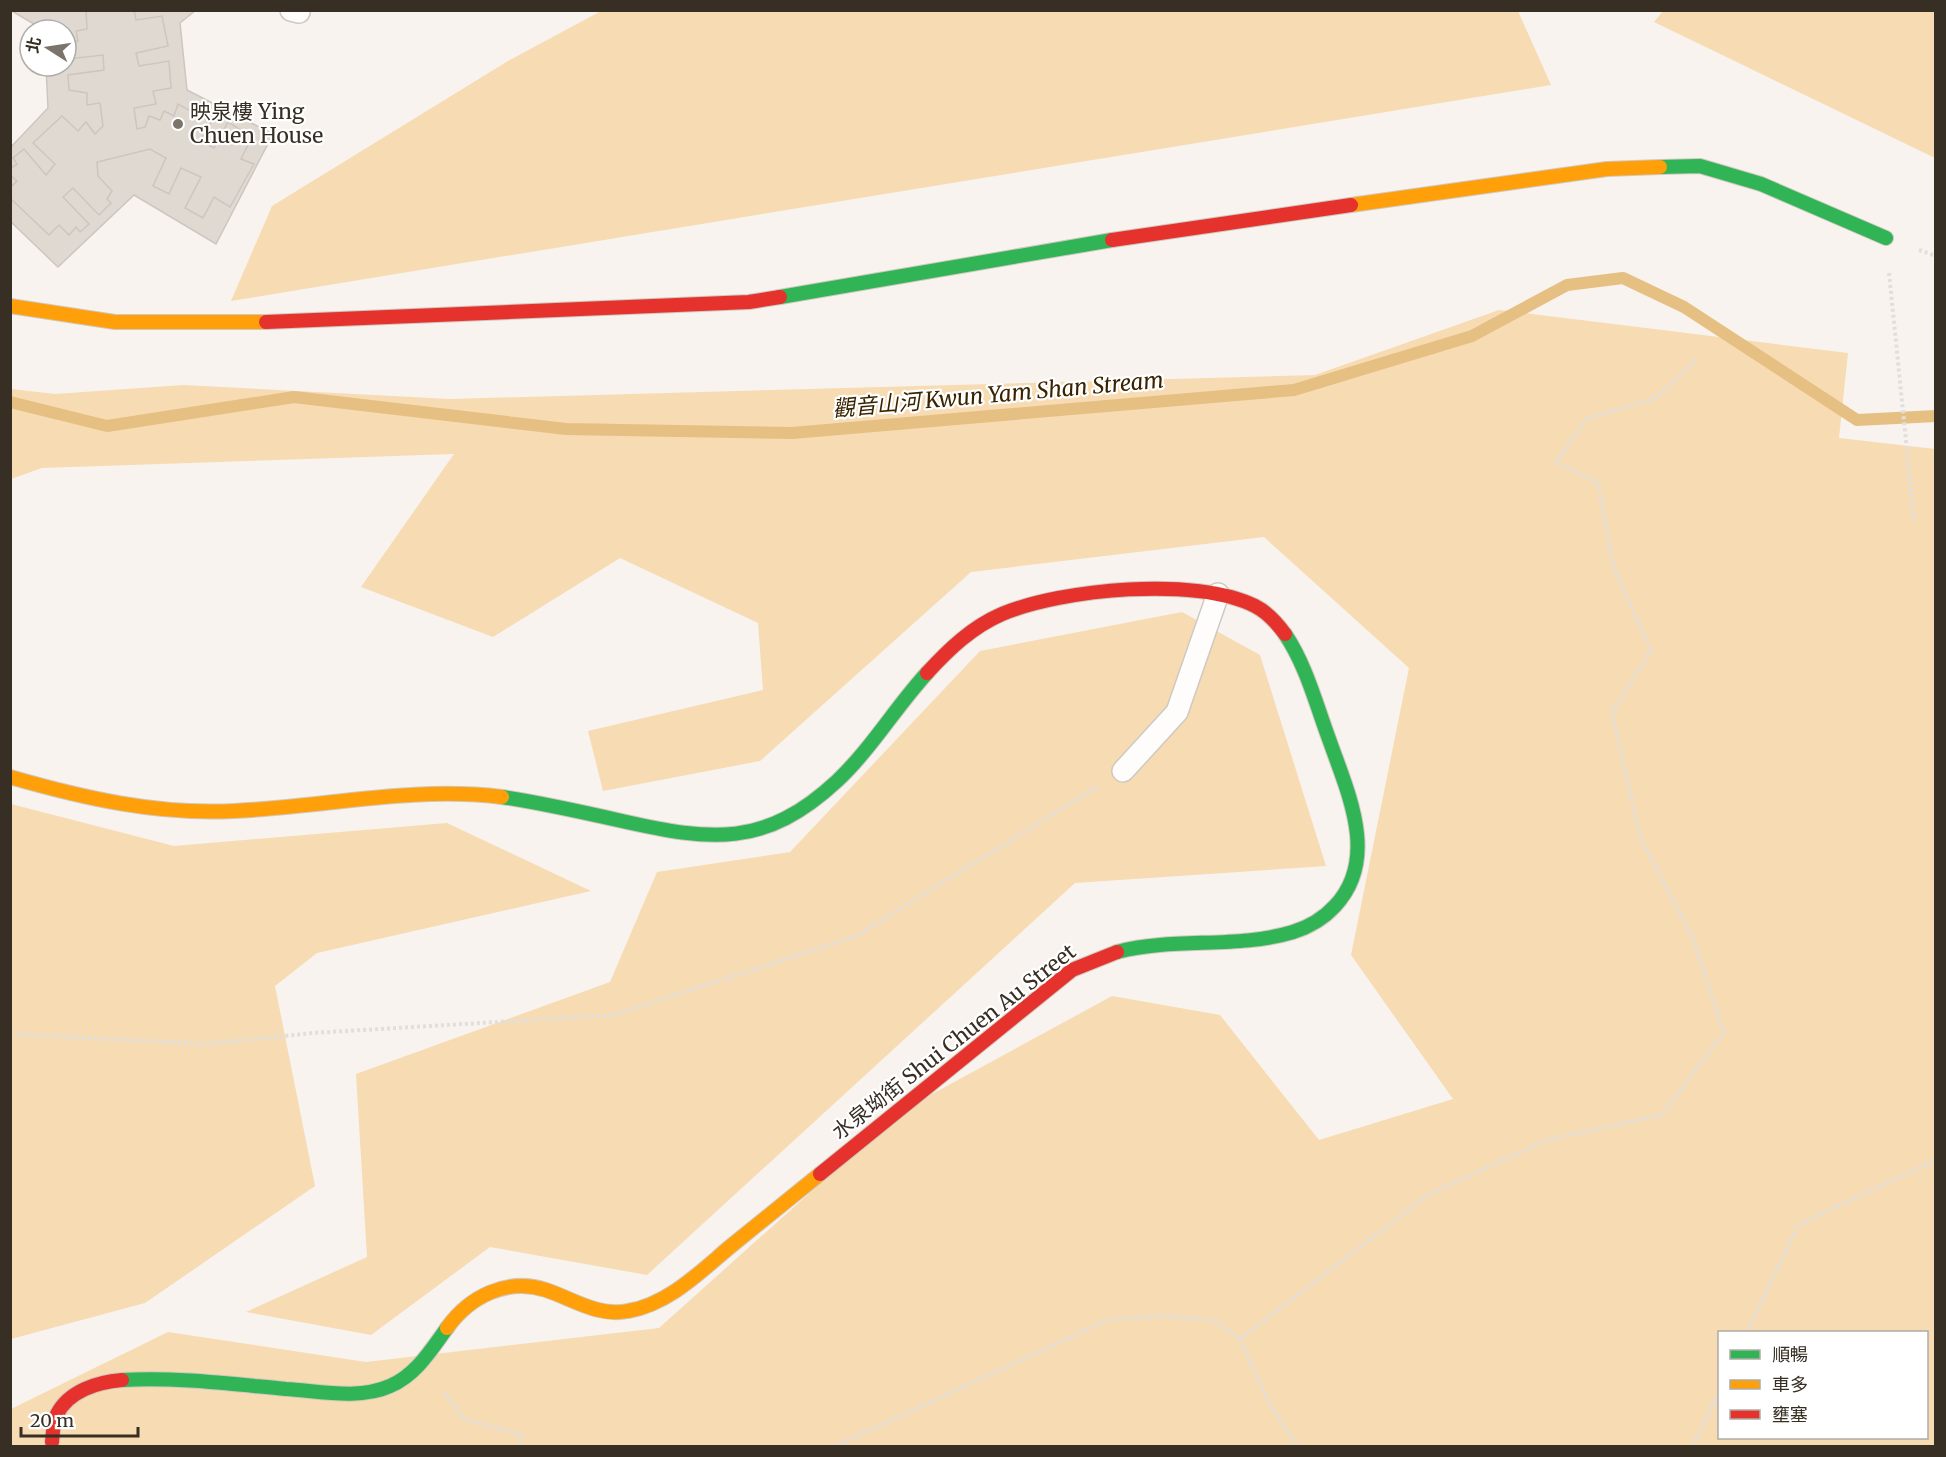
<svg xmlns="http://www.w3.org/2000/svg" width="1946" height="1457" viewBox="0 0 1946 1457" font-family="Merriweather,'Noto Sans TC',serif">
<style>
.green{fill:#f7dbb3;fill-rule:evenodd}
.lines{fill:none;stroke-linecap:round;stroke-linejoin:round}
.stream{stroke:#e6bf82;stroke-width:12}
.building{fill:#dfd9d1;stroke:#cdc6bf;stroke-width:1.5}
.lane-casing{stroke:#cfc9c1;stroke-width:24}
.fast-casing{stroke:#cfc9c1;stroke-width:16}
.slow-casing{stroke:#cfc9c1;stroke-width:16}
.jam-casing{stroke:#cfc9c1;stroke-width:16}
.path{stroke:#e0dfdc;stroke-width:4;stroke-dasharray:3 3;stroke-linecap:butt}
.lane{stroke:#fefdfc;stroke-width:21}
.fast{stroke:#30b455;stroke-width:14}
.slow{stroke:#ff9f0a;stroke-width:14}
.jam{stroke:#e5322d;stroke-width:14}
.poi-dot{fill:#7b746b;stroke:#fff;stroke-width:2}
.labels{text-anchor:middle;stroke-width:4.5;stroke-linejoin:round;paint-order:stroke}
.poi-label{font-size:21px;fill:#372f24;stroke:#fff;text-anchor:start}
.street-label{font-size:21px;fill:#372f24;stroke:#fff}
.water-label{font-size:22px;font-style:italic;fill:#3a2400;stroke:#fff}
</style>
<rect width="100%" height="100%" fill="#f8f3ee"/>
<path class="green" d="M601,11H1518L1551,85L231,301L272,206L508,61Z
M1663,11H1935V158L1654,22Z
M1499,310L1848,353L1839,438L1935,449V1446H11V1409L168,1332L366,1362L659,1328L901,1111L1112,996L1220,1015L1319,1140L1453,1099L1351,955L1409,668L1264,537L971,572L760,761L603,791L588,731L763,690L758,623L620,558L493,637L361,587L454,454L42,468L11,479V389L55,394L183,385L450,399L1315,375ZM1720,1332H1926V1438H1720Z
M1182,612L1260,655L1326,866L1075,883L647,1275L490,1247L371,1335L246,1312L367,1257L356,1074L610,982L657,872L790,852L980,651Z
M11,804L174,846L447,823L591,891L317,953L275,986L315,1186L145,1303L11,1339Z"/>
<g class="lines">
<path class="stream" d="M10,402L107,426L294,397L566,429L792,433L1294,390L1472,336L1567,285L1623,278L1684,307L1857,420L1936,416"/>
</g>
<path class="building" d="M10,10H196L180,23L187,90L273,134L216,244L134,195L58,267L10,221V148L48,108L46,66H66V30H44Z
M86,10H134L136,20L162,16L168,46L136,53L139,66L169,61L171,88L153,91L156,104L134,108L137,129L145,127L149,116L160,120L164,111L174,116L178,104L211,122L200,141L214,148L228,122L252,137L241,159L254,164L230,207L214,197L203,218L185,208L201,177L181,168L169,194L153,186L166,158L150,149L97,162L98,176L112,191L107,199L111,203L99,215L73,188L63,197L89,224L80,232L76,227L69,235L59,225L49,235L10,198V188L17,181L10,175V169L17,164L13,158L24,149L46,175L55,164L33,143L62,116L78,131L86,122L95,134L103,126L100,103L87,105V93L69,90L68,75L104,70L103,55L68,59L66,42L78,41L76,31L87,29Z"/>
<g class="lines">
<g class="lane-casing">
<path id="lane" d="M291,10L299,12
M1123,771L1177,712L1218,594"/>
</g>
<g class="fast-casing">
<path id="fast" d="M1660,167L1700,166L1761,184L1886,238
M780,297L1112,240
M502,797C542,803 582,812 622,821C711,841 765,848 837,781C871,749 895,708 927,673
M1117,952C1175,937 1237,949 1293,932C1309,927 1324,918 1335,906C1380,858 1347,791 1329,739C1316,704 1306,665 1285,634
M122,1380C177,1377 231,1384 286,1389C319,1391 359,1400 390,1386C416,1375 431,1350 447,1328"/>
</g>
<g class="slow-casing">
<path id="slow" d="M1351,205L1607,169L1660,167
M10,306L115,322H266
M10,777C83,798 157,815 234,811C323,807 413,786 502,797
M447,1328C469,1297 507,1277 546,1290C573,1299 598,1317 628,1311C669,1304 701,1271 731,1246C761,1222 790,1198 820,1174"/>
</g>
<g class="jam-casing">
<path id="jam" d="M1112,240L1351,205
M266,322L749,302L780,297
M927,673C949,649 972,627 1002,614C1062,589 1196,576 1255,606C1267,612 1277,623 1285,634
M820,1174L1072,970L1117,952
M52,1442C53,1433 53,1421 57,1414C69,1391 97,1382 122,1380"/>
</g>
<path class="path" d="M1919,250L1936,256
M1889,273L1914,520
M10,1034L208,1044L313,1033L614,1015L856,936L1097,787
M1747,1332L1798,1225L1936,1160
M1240,1339L1428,1195L1547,1140L1662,1115L1724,1032L1693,938L1640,837L1612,712L1651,651L1613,566L1598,483L1556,462L1586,419L1656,398L1696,360
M444,1392L464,1419L521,1435V1446
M835,1446L1110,1319L1168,1316L1214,1320L1240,1339L1270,1405L1297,1446
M1693,1446L1720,1391"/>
<use href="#lane" class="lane"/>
<use href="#fast" class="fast"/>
<use href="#slow" class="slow"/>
<use href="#jam" class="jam"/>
</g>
<circle class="poi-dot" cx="178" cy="124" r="6"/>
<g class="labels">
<g class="poi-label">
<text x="190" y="119">映泉樓 Ying<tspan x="190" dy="24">Chuen House</tspan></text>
</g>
<g class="street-label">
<text transform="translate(954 1042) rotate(-38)" y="7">水泉坳街 Shui Chuen Au Street</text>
</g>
<g class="water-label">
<text transform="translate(998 394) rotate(-5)" y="8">觀音山河 Kwun Yam Shan Stream</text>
</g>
</g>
<rect width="1946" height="1457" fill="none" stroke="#372f24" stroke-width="24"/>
<rect x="1718" y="1331" width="210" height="108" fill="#ffffff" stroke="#afaca7" stroke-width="1.5"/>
<rect x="1730" y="1350" width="30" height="9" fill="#30b455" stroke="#afaca7" stroke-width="1.5"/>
<text x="1772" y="1361" font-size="18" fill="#372f24">順暢</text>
<rect x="1730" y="1380" width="30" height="9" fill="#ff9f0a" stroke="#afaca7" stroke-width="1.5"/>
<text x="1772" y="1391" font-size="18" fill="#372f24">車多</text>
<rect x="1730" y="1410" width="30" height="9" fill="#e5322d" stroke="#afaca7" stroke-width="1.5"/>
<text x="1772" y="1421" font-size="18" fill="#372f24">壅塞</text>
<g transform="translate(48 48) rotate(282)"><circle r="28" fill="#ffffff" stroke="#afaca7" stroke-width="1.5"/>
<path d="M0-4.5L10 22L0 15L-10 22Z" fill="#7b746b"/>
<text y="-9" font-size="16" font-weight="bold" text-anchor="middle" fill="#372f24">北</text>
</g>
<path d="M21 1427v9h117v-9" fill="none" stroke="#372f24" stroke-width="3"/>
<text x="30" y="1427" font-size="18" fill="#372f24" stroke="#ffffff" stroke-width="4.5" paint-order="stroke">20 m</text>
</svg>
